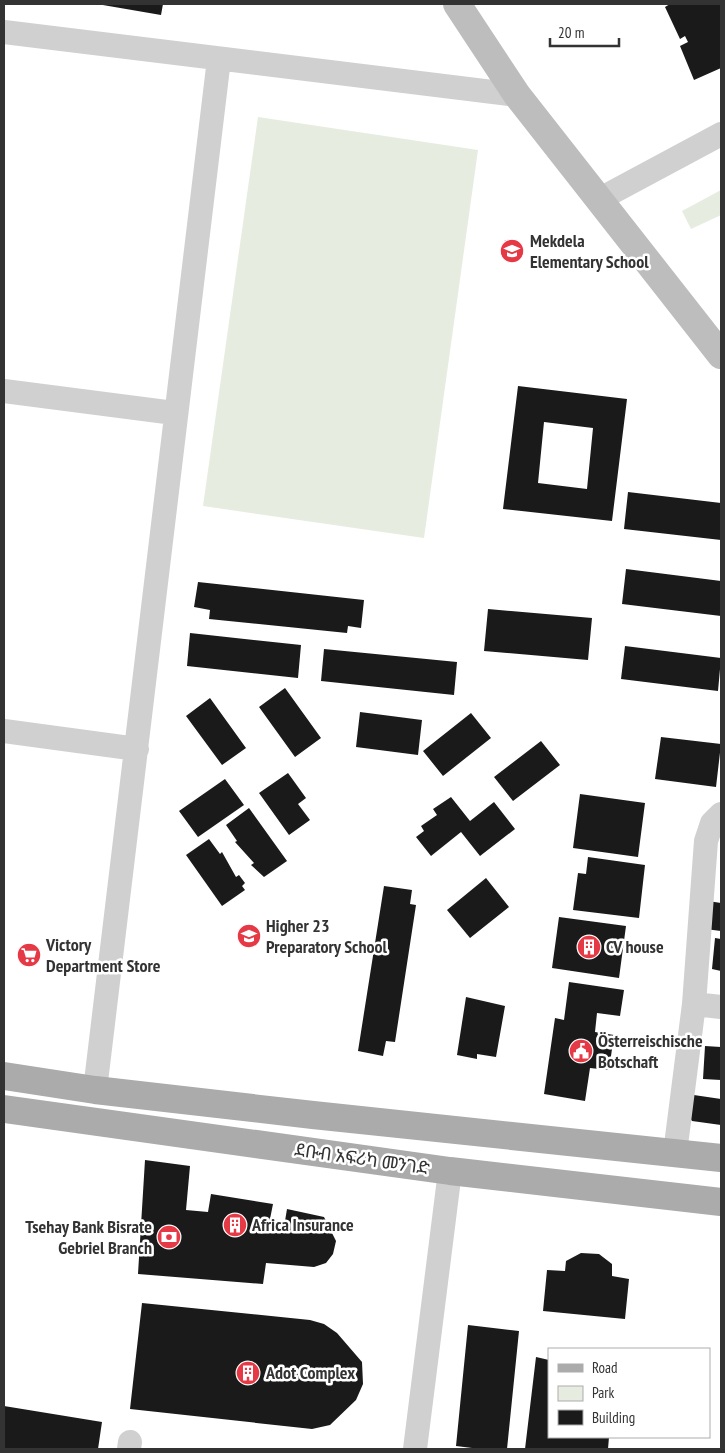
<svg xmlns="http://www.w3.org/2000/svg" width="725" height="1453" viewBox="0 0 725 1453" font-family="'PT Sans Narrow','Noto Sans Ethiopic',sans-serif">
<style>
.green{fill:#e6ecdf}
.building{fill:#1a1a1a;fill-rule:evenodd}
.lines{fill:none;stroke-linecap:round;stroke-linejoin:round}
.street{stroke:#d0d0d0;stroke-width:24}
.secondary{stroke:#bdbdbd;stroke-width:28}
.primary{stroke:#ababab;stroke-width:28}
.labels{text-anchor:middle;stroke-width:5;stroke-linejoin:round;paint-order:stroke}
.poi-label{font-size:18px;font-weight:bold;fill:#333;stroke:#fff;text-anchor:start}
.street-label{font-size:18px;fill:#333;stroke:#fff}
</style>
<rect width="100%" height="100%" fill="#fff"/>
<path class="green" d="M258,117L478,150L424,538L203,506Z
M721,190V215L691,229L682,211Z"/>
<path class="building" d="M97,4H163L161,15Z
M670,4H721V68L694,80L680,46L688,42L685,36L680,39L665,7Z
M518,386L627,399L612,521L503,509ZM544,422L593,428L587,489L538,483Z
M628,492L721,503V540L624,529Z
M626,569L721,581V616L622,604Z
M198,582L364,600L361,628L348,626L347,633L209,619L210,610L194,607Z
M488,609L592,618L588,660L484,651Z
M190,633L301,645L298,678L187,666Z
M625,646L721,658L718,691L621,679Z
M324,649L457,662L454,695L321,681Z
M285,688L321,738L295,757L259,707Z
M210,698L246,748L222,765L186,716Z
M360,712L422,720L418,755L356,747Z
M471,713L491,738L443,776L423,751Z
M661,737L721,744L716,787L655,779Z
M541,741L560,765L513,801L494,777Z
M288,773L306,798L298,804L310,820L289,835L259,793Z
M225,779L244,805L198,837L179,811Z
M580,794L645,803L638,857L573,848Z
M451,797L470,821L494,802L515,829L480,856L461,832L431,856L416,837L424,831L421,826L437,815L433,809Z
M249,808L287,861L264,877L251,865L254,863L235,842L237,841L226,825Z
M209,839L220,854L222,852L236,877L239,875L245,883L242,886L245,890L222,906L186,855Z
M588,857L645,865L639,918L573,910L578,873L586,874Z
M486,878L509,907L470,938L447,910Z
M384,886L412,890L410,904L416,905L395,1042L386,1041L383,1056L358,1051Z
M708,901L721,903V931L705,929Z
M559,917L626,926L619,978L552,968Z
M715,938L721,939V971L712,969Z
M569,982L624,990L620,1016L597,1013L595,1032L614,1035L609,1070L590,1068L585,1101L544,1094L555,1018L564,1020Z
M466,997L505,1006L496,1057L477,1054V1059L457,1055Z
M705,1046L721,1047V1080L703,1079Z
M687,1094L721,1099V1125L692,1121L685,1110Z
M145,1160L190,1166L186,1210L208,1212L211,1194L273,1204L270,1219L285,1221L287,1209L324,1217L336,1241L333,1254L326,1263L314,1267L266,1263L263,1284L138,1274Z
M581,1253L599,1254L612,1264V1276L629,1279L625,1319L543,1311L547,1270L565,1271L566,1261Z
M142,1303L310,1320L324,1324L337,1333L362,1362L363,1384L356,1400L330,1425L312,1429L130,1409Z
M468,1325L519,1331L507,1449H480L456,1446Z
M536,1357L549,1360V1437H609L608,1449H525Z
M4,1406L102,1422L98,1449H4Z"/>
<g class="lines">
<path class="street" d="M4,32L517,95
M598,200L721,134
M4,391L174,413
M4,731L137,749
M694,1004L721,1007
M95,1090C137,746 176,402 219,59
M675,1153L694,1004L706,841L712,823L721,814
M129,1449L130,1442
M415,1449L450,1171"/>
<path class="secondary" d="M457,4L517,95L721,355"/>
<path class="primary" d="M4,1076L95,1090L313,1115L721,1158
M4,1109L450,1171L721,1202"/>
</g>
<defs>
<g id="school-disc" transform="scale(1.25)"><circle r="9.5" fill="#e63946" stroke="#fff"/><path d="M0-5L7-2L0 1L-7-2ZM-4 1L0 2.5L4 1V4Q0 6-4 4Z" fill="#fff"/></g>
<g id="building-disc" transform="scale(1.25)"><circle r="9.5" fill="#e63946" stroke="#fff"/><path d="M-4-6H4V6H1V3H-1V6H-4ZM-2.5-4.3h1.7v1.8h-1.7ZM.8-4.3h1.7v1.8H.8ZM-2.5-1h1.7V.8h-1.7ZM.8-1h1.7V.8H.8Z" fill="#fff"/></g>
<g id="supermarket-disc" transform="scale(1.25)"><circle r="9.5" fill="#e63946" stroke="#fff"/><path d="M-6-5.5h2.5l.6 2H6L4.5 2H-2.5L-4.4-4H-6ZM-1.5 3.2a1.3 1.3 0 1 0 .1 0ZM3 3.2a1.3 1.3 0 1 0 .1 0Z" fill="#fff"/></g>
<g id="civic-disc" transform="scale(1.25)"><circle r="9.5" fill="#e63946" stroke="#fff"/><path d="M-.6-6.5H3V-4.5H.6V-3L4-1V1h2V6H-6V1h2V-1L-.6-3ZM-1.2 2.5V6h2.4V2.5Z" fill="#fff"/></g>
<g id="bank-disc" transform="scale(1.25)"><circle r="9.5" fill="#e63946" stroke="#fff"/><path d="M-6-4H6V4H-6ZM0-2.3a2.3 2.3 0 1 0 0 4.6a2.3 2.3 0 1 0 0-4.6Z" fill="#fff"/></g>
</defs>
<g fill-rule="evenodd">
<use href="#school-disc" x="512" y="251"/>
<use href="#school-disc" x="249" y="936"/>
<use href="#building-disc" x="589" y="947"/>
<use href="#supermarket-disc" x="29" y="955"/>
<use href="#civic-disc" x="581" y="1051"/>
<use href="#building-disc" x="235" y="1225"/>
<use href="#bank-disc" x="169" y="1237"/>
<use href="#building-disc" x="248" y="1373"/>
</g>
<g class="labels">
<g class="poi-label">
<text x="530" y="247">Mekdela<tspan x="530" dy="21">Elementary School</tspan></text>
<text x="266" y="932">Higher 23<tspan x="266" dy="21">Preparatory School</tspan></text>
<text x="46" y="951">Victory<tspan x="46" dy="21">Department Store</tspan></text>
<text x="606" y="953">CV house</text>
<text x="598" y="1047">Österreischische<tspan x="598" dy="21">Botschaft</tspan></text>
<text x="252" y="1231">Africa Insurance</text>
<text x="152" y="1233" text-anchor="end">Tsehay Bank Bisrate<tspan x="152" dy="21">Gebriel Branch</tspan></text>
<text x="266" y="1379">Adot Complex</text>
</g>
<g class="street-label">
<text transform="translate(362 1159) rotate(8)" y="6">ደቡብ አፍሪካ መንገድ</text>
</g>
</g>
<rect width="725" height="1453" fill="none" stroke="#333333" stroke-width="10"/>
<rect x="548" y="1348" width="162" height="90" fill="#ffffff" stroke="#adadad"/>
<rect x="558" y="1364" width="25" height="8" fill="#ababab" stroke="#adadad"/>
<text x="592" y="1373" font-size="15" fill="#333333">Road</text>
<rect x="558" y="1386" width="25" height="15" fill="#e6ecdf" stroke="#adadad"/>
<text x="592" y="1398" font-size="15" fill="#333333">Park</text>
<rect x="558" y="1410" width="25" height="15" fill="#1a1a1a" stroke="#adadad"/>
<text x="592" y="1423" font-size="15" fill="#333333">Building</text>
<path d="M550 38v8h69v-8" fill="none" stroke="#333333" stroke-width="2.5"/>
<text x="558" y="38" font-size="15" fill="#333333" stroke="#ffffff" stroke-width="4" paint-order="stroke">20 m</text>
</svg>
